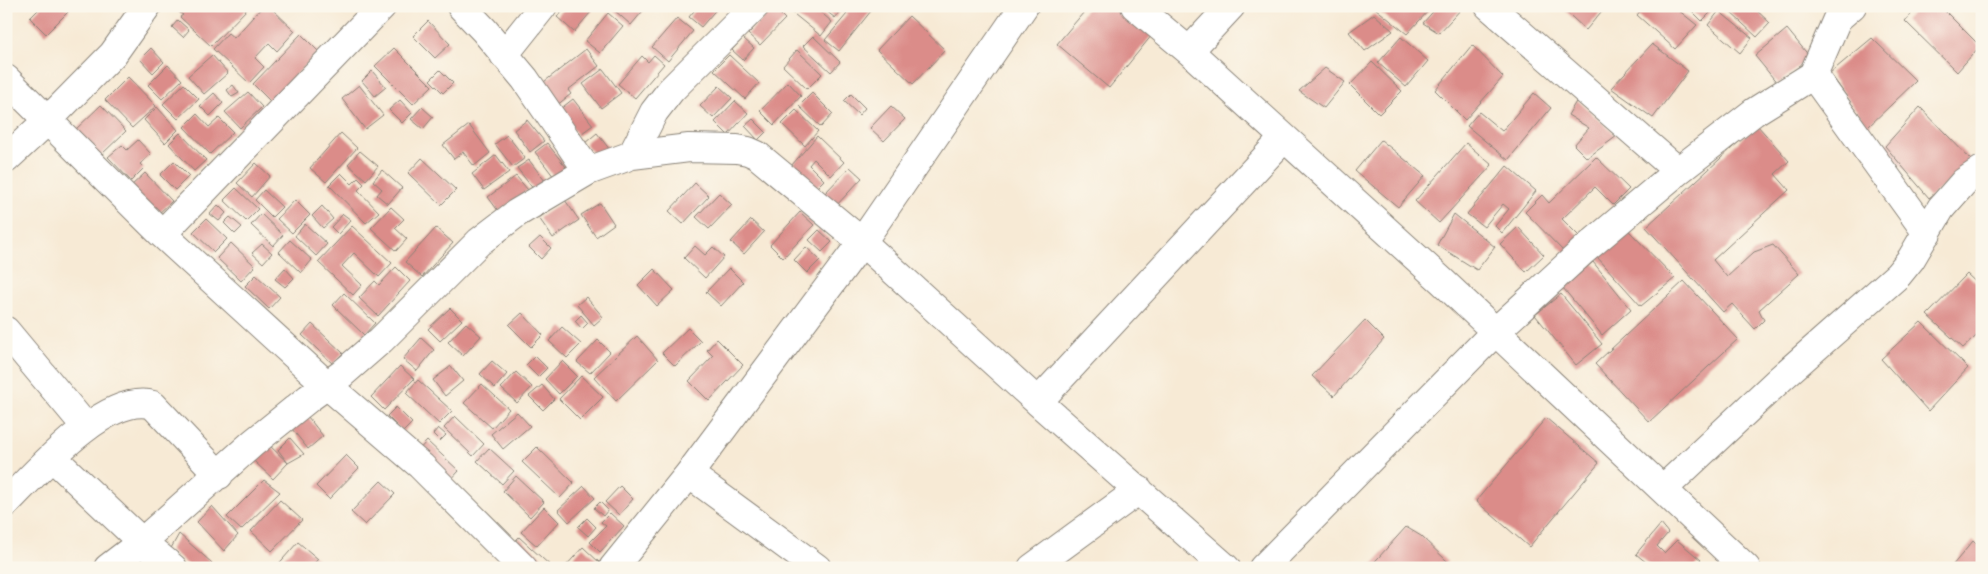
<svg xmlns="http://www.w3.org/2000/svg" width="1988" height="574" viewBox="0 0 1988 574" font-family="Delius,sans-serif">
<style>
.building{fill:#db8c89}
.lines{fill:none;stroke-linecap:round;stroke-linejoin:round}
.minor-casing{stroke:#8a8378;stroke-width:30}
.minor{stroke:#fff;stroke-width:28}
</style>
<rect width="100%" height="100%" fill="#fbf7ec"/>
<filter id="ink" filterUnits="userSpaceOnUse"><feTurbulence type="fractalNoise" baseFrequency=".02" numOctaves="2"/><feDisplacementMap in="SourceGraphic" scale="10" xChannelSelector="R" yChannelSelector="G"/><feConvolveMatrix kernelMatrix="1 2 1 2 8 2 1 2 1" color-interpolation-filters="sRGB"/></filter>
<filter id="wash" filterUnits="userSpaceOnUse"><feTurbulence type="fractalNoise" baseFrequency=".0096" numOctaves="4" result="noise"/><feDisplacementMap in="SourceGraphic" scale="20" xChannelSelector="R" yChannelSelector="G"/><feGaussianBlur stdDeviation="1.12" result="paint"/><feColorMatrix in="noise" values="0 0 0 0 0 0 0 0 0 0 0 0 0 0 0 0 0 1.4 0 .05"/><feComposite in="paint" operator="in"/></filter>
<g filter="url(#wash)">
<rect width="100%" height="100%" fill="#f7ead5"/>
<g id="blocks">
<path class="building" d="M42,6H65L69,11L46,34L30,18Z
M184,6H250L211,46L180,17L183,15L179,12Z
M263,6H269L295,31L277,51L269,43L255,58L264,67L249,83L213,49L228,33L234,38Z
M566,6H596L574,32L557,17Z
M616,6H647L631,25L613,9Z
M698,6H719L701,27L689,17Z
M784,6H818L816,8L832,22L821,36Z
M820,6H845L835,18Z
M853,6H875L839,51L825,40L847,14L843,11L846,9L849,11Z
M1089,6H1118L1152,35L1109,88L1057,44Z
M1376,6H1427L1430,9L1407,34L1375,8Z
M1438,6H1464L1439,33L1423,23Z
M1560,6H1606L1586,30Z
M1644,6H1673L1697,25L1675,49L1637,15Z
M1687,6H1717L1702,21Z
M1732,6H1752L1770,23L1757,37L1728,10Z
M1918,6H1940L1980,46L1957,72L1905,21Z
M773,7L785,19L760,45L748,34Z
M1719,11L1752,38L1740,53L1708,25Z
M608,13L623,26L600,53L585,41Z
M1374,14L1393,31L1365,51L1349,32Z
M909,16L945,50L913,84L877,50Z
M677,18L693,31L668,61L652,47Z
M178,20L189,30L183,37L172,27Z
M428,21L450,44L435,58L413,36Z
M1787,29L1810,57L1778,84L1755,56Z
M301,34L319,52L270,101L253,84Z
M813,36L840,62L831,72L803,46Z
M1401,37L1428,61L1406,87L1378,63Z
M743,38L754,48L743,60L732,50Z
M1872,38L1916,81L1868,127L1830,73Z
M1652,44L1688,71L1653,118L1611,88Z
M1472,45L1503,77L1465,120L1435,90Z
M151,48L164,62L153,73L140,59Z
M394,48L432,86L413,104L375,66Z
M586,49L599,66L568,90L571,94L556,106L540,85Z
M797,50L822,74L807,89L783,66Z
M212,55L228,73L204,94L188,76Z
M654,55L664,64L635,98L618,84L642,56L648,62Z
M729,55L759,83L745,99L714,70Z
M1372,62L1402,91L1379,114L1350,85Z
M168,65L182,80L162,99L148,85Z
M1325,68L1345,82L1324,108L1299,91Z
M603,69L621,93L601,108L583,84Z
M440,70L453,83L443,93L430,80Z
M372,71L386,87L375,96L362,81Z
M128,77L156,106L132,128L105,100Z
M788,82L801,96L774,125L760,111Z
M184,84L199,99L178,119L163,104Z
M233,85L239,93L232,97L227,90Z
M359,85L383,115L365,129L342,99Z
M719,86L732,98L713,118L700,106Z
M248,92L262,107L240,128L225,112Z
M214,93L223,103L210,116L200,106Z
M812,93L833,114L821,127L799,106Z
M1534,93L1551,108L1508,160L1467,126L1479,112L1502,131Z
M851,94L865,108L859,115L844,101Z
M573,99L593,125L578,136L559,110Z
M400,100L412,113L402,123L389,110Z
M1577,100L1617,136L1587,158L1574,145L1589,128L1568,115Z
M735,101L748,113L728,135L715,122Z
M101,105L126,131L99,157L74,131Z
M891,106L905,119L884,141L870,128Z
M157,107L178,130L165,143L144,120Z
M422,107L433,117L423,129L411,119Z
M1920,107L1973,162L1929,198L1885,146Z
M796,110L818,131L805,146L782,124Z
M197,114L209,127L219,118L233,132L210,154L184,127Z
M753,119L766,132L758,140L745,126Z
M527,120L544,141L530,152L514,130Z
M469,125L490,153L474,166L463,152L454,159L443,145Z
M1757,125L1789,161L1775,174L1789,190L1713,260L1727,277L1754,252L1773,245L1799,274L1759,310L1764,320L1755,329L1732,304L1723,312L1646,227Z
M180,133L206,160L194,171L169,144Z
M341,133L357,148L326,182L310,168Z
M597,133L610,150L598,159L585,143Z
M507,135L525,158L513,167L495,144Z
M817,136L844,162L831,176L814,159L809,165L824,180L815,189L791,166Z
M138,140L151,154L140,164L144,168L131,181L108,157L122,145L127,150Z
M1381,140L1425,176L1398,207L1355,171Z
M547,143L566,167L554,177L535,152Z
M1466,143L1492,165L1439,223L1415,201Z
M360,151L378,166L366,180L348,164Z
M496,155L509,172L484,190L472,174Z
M1596,157L1629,189L1613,205L1595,187L1562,219L1583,240L1568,256L1525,212L1542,195L1549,203Z
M422,158L456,190L441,205L408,173Z
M529,160L545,181L534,190L517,168Z
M174,161L189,176L175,190L160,175Z
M256,163L270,176L252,197L237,183Z
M1507,166L1536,191L1502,233L1495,226L1509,209L1503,204L1484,227L1467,214Z
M850,167L862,178L835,207L823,195Z
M382,170L402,188L388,204L377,195L382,189L373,181Z
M145,173L172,201L156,216L129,188Z
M341,173L352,184L358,178L364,184L358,190L379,212L366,223L329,185Z
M516,176L528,190L499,212L488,197Z
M695,183L709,196L683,224L669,211Z
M236,188L258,209L246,221L224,200Z
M264,190L282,207L272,217L255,200Z
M719,193L732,205L709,229L696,217Z
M295,200L310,215L292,233L277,219Z
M565,200L579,220L553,238L539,218Z
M600,203L614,224L596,237L581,215Z
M218,205L226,213L219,221L210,214Z
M322,206L333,219L323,228L312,216Z
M391,207L404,219L395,228L407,239L396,251L371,228Z
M800,212L814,225L783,258L770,245Z
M261,214L283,235L273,246L251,225Z
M343,214L351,220L338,234L331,227Z
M1454,214L1495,247L1477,270L1437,245Z
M230,217L242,227L235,234L224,223Z
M206,219L227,239L214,252L193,232Z
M751,220L764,232L744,254L731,242Z
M305,224L327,244L316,256L295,236Z
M352,226L392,263L379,277L354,253L342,266L362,285L353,295L318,262Z
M1518,227L1544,255L1526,272L1500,244Z
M436,228L453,243L422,277L405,262Z
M819,230L832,242L822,252L809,240Z
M1629,231L1675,278L1641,306L1597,257Z
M540,237L551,248L541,259L529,247Z
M290,240L312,260L301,273L279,252Z
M231,243L255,266L241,281L217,258Z
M262,244L272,253L263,263L252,253Z
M695,246L705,255L713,247L724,257L705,278L684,258Z
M806,247L820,260L807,273L794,260Z
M1593,262L1631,309L1602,335L1563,288Z
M396,267L410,281L378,316L359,298L375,281L379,285Z
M285,268L294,278L285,287L275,279Z
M729,268L743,282L721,306L706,292Z
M654,269L674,290L657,306L638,285Z
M1967,274L1982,288V331L1963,348L1927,315Z
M256,275L280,297L269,309L245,286Z
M1684,281L1738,339L1649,422L1595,364Z
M344,293L375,323L364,335L333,305Z
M1561,294L1602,344L1576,365L1535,315Z
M586,297L603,317L594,325L577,305Z
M450,308L462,320L440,341L428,329Z
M522,313L543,335L531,347L509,325Z
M581,315L588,323L582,329L575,321Z
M1365,320L1384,339L1334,396L1312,376Z
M1921,322L1968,368L1928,411L1881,359Z
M466,323L481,336L463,356L448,342Z
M312,324L343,353L333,364L302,335Z
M562,327L581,344L567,358L549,341Z
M688,328L701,341L675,366L662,353Z
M637,336L658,360L616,401L594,377Z
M421,338L434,350L417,371L403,359Z
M717,339L743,365L709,401L689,381L713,356L707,350Z
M598,340L610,352L590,373L577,362Z
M535,356L547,368L538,377L526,365Z
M492,361L507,374L495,388L480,374Z
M562,361L577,376L559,394L545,379Z
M400,366L414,379L384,410L371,397Z
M451,366L463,381L445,396L433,380Z
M516,372L532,387L517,403L501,388Z
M581,376L603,397L580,420L559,399Z
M418,380L452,411L439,424L406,393Z
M482,384L509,409L492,428L464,403Z
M542,385L554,399L543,410L529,396Z
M396,407L412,423L403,432L387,416Z
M517,412L530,426L503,449L491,434Z
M455,416L484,444L473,456L444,428Z
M308,417L323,436L308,449L292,429Z
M1546,418L1599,463L1529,547L1476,501Z
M438,428L446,435L440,441L433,434Z
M290,438L304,454L288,463L273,479L254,461L269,445L288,463L278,450Z
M427,441L459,471L447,484L415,454Z
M537,447L574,483L560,498L522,462Z
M489,448L514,471L502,484L477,461Z
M346,455L359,468L329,499L316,486Z
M516,476L544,502L530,517L503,491Z
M264,480L280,492L241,530L227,517Z
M381,481L395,494L365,525L351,512Z
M584,486L595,498L569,522L558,510Z
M620,486L633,499L619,515L605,502Z
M280,500L302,520L272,551L251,531Z
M600,502L608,510L603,516L594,508Z
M212,506L238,535L224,551L197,522Z
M544,507L559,522L537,546L521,532Z
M610,513L624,526L600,552L590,542L606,526L601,522Z
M587,518L596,527L588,536L578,527Z
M1661,524L1668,533L1657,546L1664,553L1677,540L1701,560L1693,568H1653L1636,554Z
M1406,527L1421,536L1448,562L1443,566L1446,568H1369Z
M179,534L212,563L209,568H192L170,550Z
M519,537L553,568H528L508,549Z
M1973,541L1982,549V568H1954L1952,566Z
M298,542L318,559L310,568H275Z
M583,547L601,564L598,568H564Z
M143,560L153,568H133Z"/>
</g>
</g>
<g filter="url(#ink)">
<use href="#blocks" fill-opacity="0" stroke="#8a8378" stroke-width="1"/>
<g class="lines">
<g class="minor-casing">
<path id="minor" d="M461,6L484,30L525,79L588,171
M1135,6L1189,51L1442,281L1746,568
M1489,6L1678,171
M1189,51L1231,6
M504,55L543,6
M1813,75L1927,233
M6,79L162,234L327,385L421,466L523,568
M632,155L654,112L671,90L755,6
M6,159L47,121L113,54L147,6
M162,234L382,6
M6,331L86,427
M52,457L142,542L173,568
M689,474L817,568
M1663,489L1780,379L1898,275L1911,259L1941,208L1964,182L1982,170
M6,503C36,473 107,391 153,405L219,475
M108,568L142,542L253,443L309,398L342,374L381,340L479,242L517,213L588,171L632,155L689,148L737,149L748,151L757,155L862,242L1038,402
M613,568L689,474L862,242L1024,6
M1032,568L1139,490
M1226,568L1038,402L1284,138
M1263,568L1496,331L1583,251L1678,171L1754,112L1813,75L1837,19L1852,6"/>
</g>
<use href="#minor" class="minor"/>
</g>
</g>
<rect width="1988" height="574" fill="none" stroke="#fbf7ec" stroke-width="25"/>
</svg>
